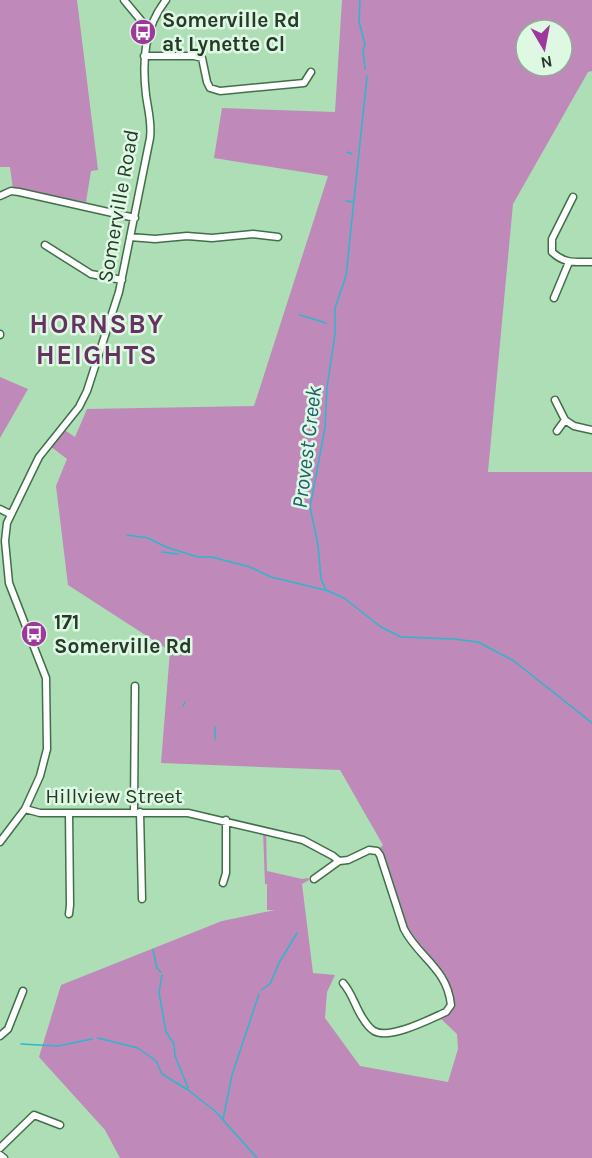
<svg xmlns="http://www.w3.org/2000/svg" width="592" height="1158" viewBox="0 0 592 1158" font-family="Karla,sans-serif">
<style>
.green{fill:#bf89ba;fill-rule:evenodd}
.lines{fill:none;stroke-linecap:round;stroke-linejoin:round}
.stream{stroke:#2db7cb;stroke-width:1.5}
.minor-casing{stroke:#426f4b;stroke-width:9}
.minor{stroke:#fff;stroke-width:6}
.labels{text-anchor:middle;stroke-width:5;stroke-linejoin:round;paint-order:stroke}
.poi-label{font-size:21px;font-weight:bold;fill:#263a2a;stroke:#dff8e3;text-anchor:start}
.street-label{font-size:21px;fill:#263a2a;stroke:#dff8e3}
.water-label{font-size:22px;font-style:italic;fill:#1c626d;stroke:#dff8e3}
.district-label{font-size:27px;font-weight:bold;letter-spacing:1.5px;fill:#653262;stroke:#dff8e3}
</style>
<rect width="100%" height="100%" fill="#addeb5"/>
<path class="green" d="M0,0H77L98,170L91,171L86,202L13,189L10,167H0Z
M342,0H592V71L588,72L513,204L488,472H592V1158H120L105,1130L39,1057L61,985L222,921L275,910H267V885H269L265,884L263,830L266,831L267,871L302,879L308,878L309,880L302,884L313,973L335,975L327,992L325,1018L360,1066L448,1082L458,1049L457,1034L438,1016L451,1007L454,999L453,994L441,970L406,932L378,850L383,845L340,770L161,763L170,651L68,585L56,486L67,459L50,446L63,429L75,437L87,409L254,406L328,176L214,158L222,108L335,112ZM526,30H562V66H526Z
M0,377L28,389L0,438Z"/>
<g class="lines">
<path class="stream" d="M360,0L359,22L365,44L363,50L365,69
M367,76L346,276L335,308V334L327,387L325,428L310,507L318,545L321,579L326,590L344,598L381,627L401,637L454,639L478,642L514,661L592,723
M347,152L352,154
M346,201L354,202
M300,315L326,323
M127,535L148,538L166,547L198,557H212L250,567L271,577L325,590
M162,552L178,554
M183,706L185,702
M215,739V727
M153,950L157,968L161,972
M162,975L159,993L166,1032L174,1044L175,1056L188,1088
M261,990L270,984L279,963L297,933
M98,1038L138,1048L156,1061L162,1074L188,1090L215,1111L257,1158
M21,1044L58,1046L92,1039
M223,1119L232,1075L259,994"/>
<g class="minor-casing">
<path id="minor" d="M124,0L144,24L151,26
M144,56H194L202,58L207,82L210,88L220,91L304,83L311,72
M0,196L11,191L19,192L135,218
M573,197L552,239V252C564,264 576,262 592,262
M130,237L155,239L187,236L212,238L253,234L278,237
M45,245L91,274L122,280
M554,298L569,262
M0,334V335
M555,400L565,420
M557,431L565,420L574,426L592,430
M0,509L10,514
M25,809L40,813H188L303,840L333,856L339,861
M134,812L135,686
M140,812L142,899
M0,842L25,809L40,776L47,749L46,678L9,583L5,541L7,523L39,457L79,407L87,391L119,292L150,138C152,123 148,110 146,95C142,61 144,28 166,0
M314,879L339,861L348,860L369,850L377,851L380,855L404,929C419,958 447,968 451,1005L446,1012C430,1019 390,1040 374,1031C369,1028 365,1022 362,1017C355,1006 352,993 343,983
M223,883L226,873V820
M69,914L70,905L69,813
M0,1036L8,1029L23,991
M0,1148L34,1115L60,1125
M0,1155L4,1158"/>
</g>
<use href="#minor" class="minor"/>
</g>
<defs>
<g id="bus-disc" transform="scale(1.35)"><circle r="9.5" fill="#9f389c" stroke="#dff8e3"/><path d="M-5-6H5V4H4V6H2V4H-2V6H-4V4H-5ZM-3.5-4V0h7V-4ZM-3.5 1.2v1.5H-2V1.2ZM2 1.2v1.5H3.5V1.2Z" fill="#fff"/></g>
</defs>
<g fill-rule="evenodd">
<use href="#bus-disc" x="143" y="32"/>
<use href="#bus-disc" x="34" y="634"/>
</g>
<g class="labels">
<g class="poi-label">
<text x="162" y="27">Somerville Rd<tspan x="162" dy="24">at Lynette Cl</tspan></text>
<text x="54" y="629">171<tspan x="54" dy="24">Somerville Rd</tspan></text>
</g>
<g class="street-label">
<text transform="translate(118 206) rotate(-80)" y="7">Somerville Road</text>
<text x="114" y="803">Hillview Street</text>
</g>
<g class="water-label">
<text transform="translate(306 447) rotate(-83)" y="8">Provest Creek</text>
</g>
<g class="district-label">
<text x="97" y="333">HORNSBY<tspan x="97" dy="31">HEIGHTS</tspan></text>
</g>
</g>
<g transform="translate(544 48) rotate(170)"><circle r="28" fill="#dff8e3" stroke="#95ac99" stroke-width="1.5"/>
<path d="M0-4.5L10 22L0 15L-10 22Z" fill="#9f389c"/>
<text y="-9" font-size="16" font-weight="bold" text-anchor="middle" fill="#263a2a">N</text>
</g>
</svg>
